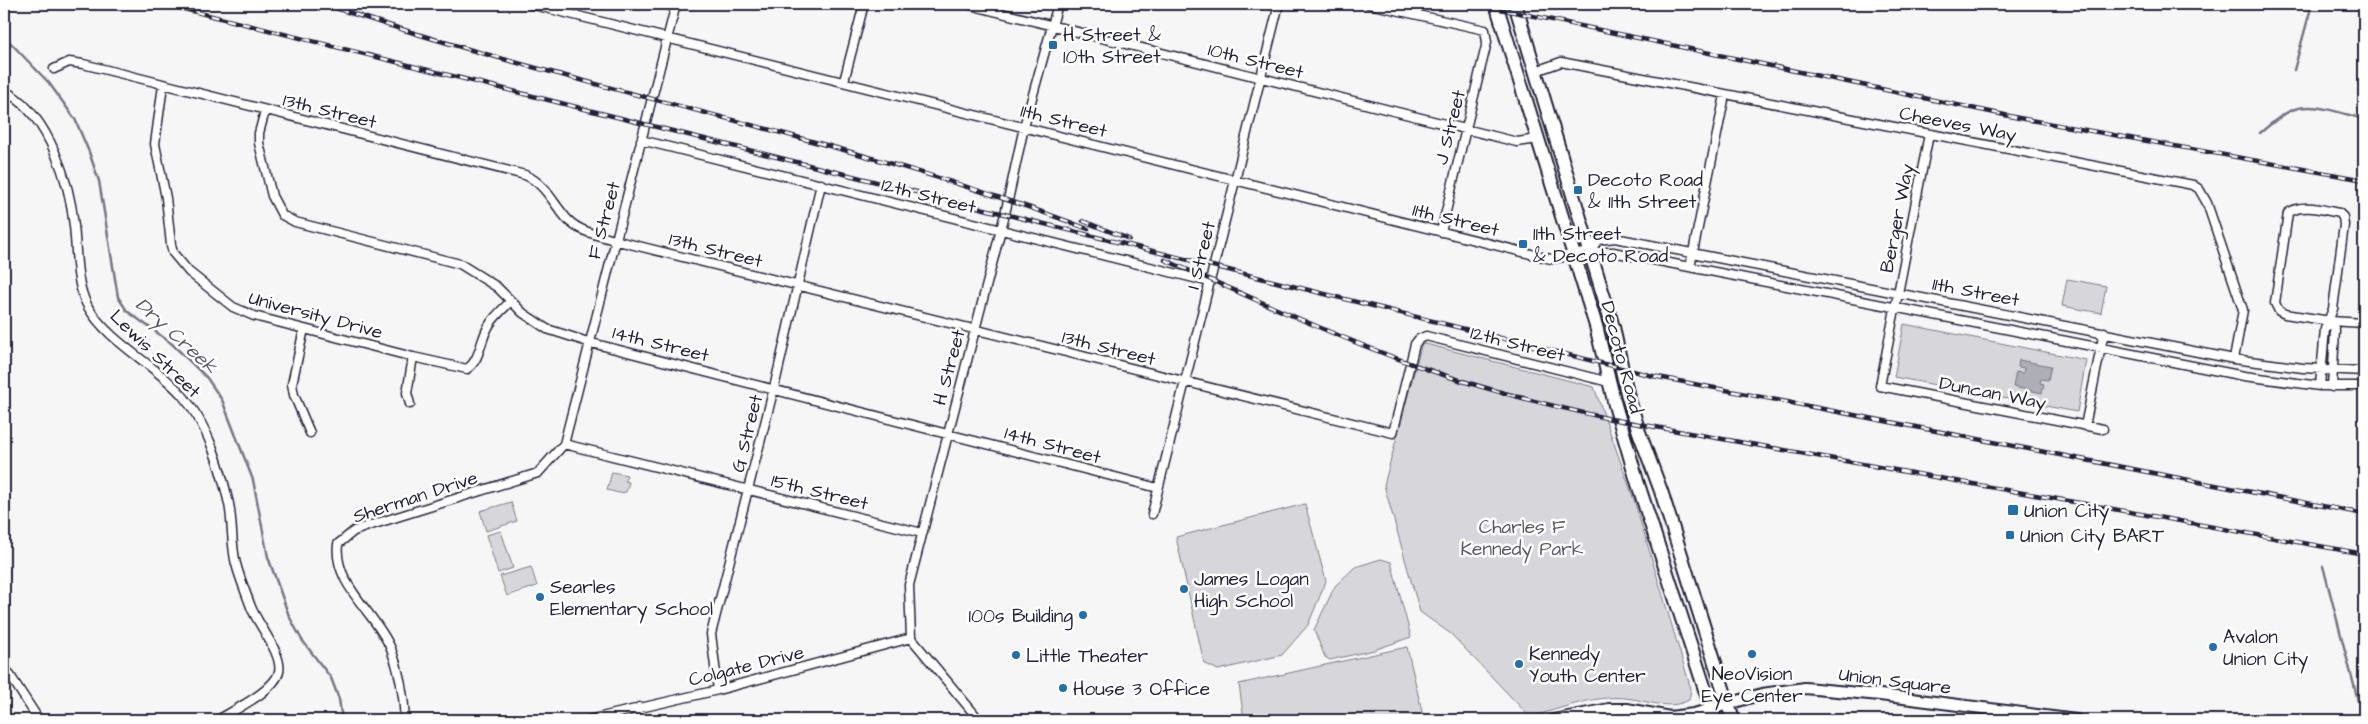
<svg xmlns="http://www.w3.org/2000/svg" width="2368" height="724" viewBox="0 0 2368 724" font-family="'Architects Daughter',sans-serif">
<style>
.green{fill:#d7d7db;stroke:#7c7c8b}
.water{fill:#aeaeb7;stroke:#767685}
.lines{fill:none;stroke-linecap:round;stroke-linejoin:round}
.stream{stroke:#767685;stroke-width:2.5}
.minor-casing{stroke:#22223b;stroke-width:11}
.tertiary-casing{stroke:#22223b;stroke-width:14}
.primary-casing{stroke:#22223b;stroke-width:16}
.minor{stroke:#fff;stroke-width:8}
.tertiary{stroke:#fff;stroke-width:10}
.primary{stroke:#fff;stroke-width:12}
.rail-casing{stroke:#22223b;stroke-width:4.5}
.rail{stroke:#fff;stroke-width:2.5;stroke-dasharray:8;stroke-linecap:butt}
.poi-dot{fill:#1f6fb2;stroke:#fff;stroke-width:2}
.labels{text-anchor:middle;stroke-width:5;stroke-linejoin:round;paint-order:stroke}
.poi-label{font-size:19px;fill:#22223b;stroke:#fff;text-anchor:start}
.street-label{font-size:19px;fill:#22223b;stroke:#fff}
.park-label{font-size:19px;fill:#58586b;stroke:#fff}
.water-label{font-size:20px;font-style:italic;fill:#5a5a6d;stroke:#fff}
</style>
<rect width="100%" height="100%" fill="#f6f6f7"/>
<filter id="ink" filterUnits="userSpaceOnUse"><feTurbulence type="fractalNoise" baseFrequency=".02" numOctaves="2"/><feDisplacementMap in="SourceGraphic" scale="10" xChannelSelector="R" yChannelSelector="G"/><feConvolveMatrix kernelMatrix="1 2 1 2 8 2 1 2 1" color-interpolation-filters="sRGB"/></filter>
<g filter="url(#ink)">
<path class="green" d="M2067,279L2106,286L2101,313L2062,306Z
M1904,324L2086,360L2077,412L1894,377Z
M1422,343L1594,387L1634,500L1691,689L1689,700C1668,711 1647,700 1625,698C1594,695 1560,709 1530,717L1451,634L1420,612L1384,485Z
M612,472L627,475L625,481L629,482L626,492L619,493L607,490Z
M511,502L517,521L486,531L480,511Z
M1305,504L1326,581L1308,625L1282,655L1218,670L1204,663L1176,537Z
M501,531L513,568L498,573L486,535Z
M1381,559L1391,562L1411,637L1374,650L1330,660L1325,657L1314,630L1335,586L1355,567Z
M531,567L537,586L507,596L500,576Z
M1407,647L1424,720H1244L1239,684Z"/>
<path class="water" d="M2019,360L2051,366L2048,380L2041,379L2040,383L2044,384L2042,393L2013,387L2016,372L2023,373L2024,368L2018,367Z"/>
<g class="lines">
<path class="stream" d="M4,36L49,83L75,119L89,152L99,181L118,297L127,311L171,343L207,378L222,400L253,480L268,557L289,616L302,640L331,678L339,699L342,720
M2294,70L2312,4
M2260,133C2270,125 2280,115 2292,110C2314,101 2342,114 2364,119
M2323,566L2363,720"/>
<g class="minor-casing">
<path id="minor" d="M530,4L1551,259L1589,252H1613L1669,263L2244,376L2320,386H2364
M966,4L1517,142L1538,139
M1369,4L1485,30L1487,42L1441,232
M54,69L69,62L83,64L525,175C546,184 553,204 568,220C580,232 598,235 614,240L1393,433L1415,344L1419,339L1426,336L1609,382
M1536,71L1561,62L2193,185L2199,189L2207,203L2243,310L2234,359
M844,81L864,4
M163,85L155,144L166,198L171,245L173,253L189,272L233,307L254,316L413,357L467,369C481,360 480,338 490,324C495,316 504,308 511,301
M4,96L10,94C49,118 70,183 74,226C77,252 75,283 88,307C109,343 155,364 182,395C208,425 220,465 229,504C233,524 231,545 236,564C240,579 246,593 251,607C258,625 283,654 279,672C274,691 234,710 218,720
M265,111L259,133V143L272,196L282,215L295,222L460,264L497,287L523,313L547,329L588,342L1158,488
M1929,134L1880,386L2103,429
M641,140L1210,282
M1589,252L1598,240L1615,238L2234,359L2303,368L2364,371
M1690,267L1725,95
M2330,321L2335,330L2332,387
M304,329L292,384L294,395L310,433
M2320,386L2325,329L2333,309L2344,225L2343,217L2339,213C2323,210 2302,203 2288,213L2275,303L2279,311L2285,314L2330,321L2364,323
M410,404L407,393L413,357
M2085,426L2104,332
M564,444L922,533
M1152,514L1279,4
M4,666L39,720
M718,690L711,634L774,388L821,184
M639,707L642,720
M405,720C404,696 400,672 391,649C377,614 333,585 338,544L354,531L368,526L538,473L564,444L676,4
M588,720L718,690L911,638
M977,720L976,716L911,638L909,585L1005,214L1024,127L1058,4"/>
</g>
<g class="tertiary-casing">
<path id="tertiary" d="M1553,720L1609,709H1627L1670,717L1694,714L1762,694L1805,688L1880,695L2076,720"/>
</g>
<g class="primary-casing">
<path id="primary" d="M1496,4L1596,326L1615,405L1637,481L1715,720
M1515,4L1613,327L1627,393L1639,432L1661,491L1733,720"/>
</g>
<use href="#minor" class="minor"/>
<use href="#tertiary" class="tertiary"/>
<use href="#primary" class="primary"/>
<g class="rail-casing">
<path id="rail" d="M164,4L1653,376L2364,514
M324,4C575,90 839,134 1088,229
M1476,4L2019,118L2364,180
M1083,221L1129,239
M1165,260C1254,298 1343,341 1435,372C1493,392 1552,406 1611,419L2364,554"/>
</g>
<use href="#rail" class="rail"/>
</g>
</g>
<g class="poi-dot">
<rect x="1048" y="40" width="10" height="10" rx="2.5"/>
<rect x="1573" y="185" width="10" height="10" rx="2.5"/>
<rect x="1518" y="239" width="10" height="10" rx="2.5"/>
<rect x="2007" y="504" width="12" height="12" rx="2.5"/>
<rect x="2005" y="530" width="10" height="10" rx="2.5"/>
<circle cx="1184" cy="589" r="5"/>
<circle cx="540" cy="597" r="5"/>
<circle cx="1083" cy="615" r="5"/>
<circle cx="2213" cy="647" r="5"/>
<circle cx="1752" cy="654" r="5"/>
<circle cx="1016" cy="655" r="5"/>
<circle cx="1519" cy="664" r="5"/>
<circle cx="1063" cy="688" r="5"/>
</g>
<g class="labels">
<g class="poi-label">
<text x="1063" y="41">H Street &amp;<tspan x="1063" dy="22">10th Street</tspan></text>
<text x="1588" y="186">Decoto Road<tspan x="1588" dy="22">&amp; 11th Street</tspan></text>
<text x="1533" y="240">11th Street<tspan x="1533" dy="22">&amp; Decoto Road</tspan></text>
<text x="2024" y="517">Union City</text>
<text x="2020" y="542">Union City BART</text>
<text x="1194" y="585">James Logan<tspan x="1194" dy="22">High School</tspan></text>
<text x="550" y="593">Searles<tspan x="550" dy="22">Elementary School</tspan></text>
<text x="1073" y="622" text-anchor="end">100s Building</text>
<text x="2223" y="643">Avalon<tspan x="2223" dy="22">Union City</tspan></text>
<text x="1529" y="660">Kennedy<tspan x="1529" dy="22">Youth Center</tspan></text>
<text x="1026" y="662">Little Theater</text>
<text x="1752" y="680" text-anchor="middle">NeoVision<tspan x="1752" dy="22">Eye Center</tspan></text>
<text x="1073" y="695">House 3 Office</text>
</g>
<g class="street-label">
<text transform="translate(1256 60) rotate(14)" y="7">10th Street</text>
<text transform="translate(330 110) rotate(14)" y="7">13th Street</text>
<text transform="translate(1064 120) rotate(14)" y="7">11th Street</text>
<text transform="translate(1958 123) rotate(11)" y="7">Cheeves Way</text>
<text transform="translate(1449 127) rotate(-76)" y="7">J Street</text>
<text transform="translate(929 195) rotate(14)" y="7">12th Street</text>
<text transform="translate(1896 218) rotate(-79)" y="7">Berger Way</text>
<text transform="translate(1456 219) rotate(14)" y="7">11th Street</text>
<text transform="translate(603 220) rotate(-75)" y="7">F Street</text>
<text transform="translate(716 249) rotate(14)" y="7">13th Street</text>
<text transform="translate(1200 255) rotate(-76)" y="7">I Street</text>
<text transform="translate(1976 291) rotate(11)" y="7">11th Street</text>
<text transform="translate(316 314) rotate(15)" y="7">University Drive</text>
<text transform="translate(661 343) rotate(14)" y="7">14th Street</text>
<text transform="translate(1518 343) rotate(14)" y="7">12th Street</text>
<text transform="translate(1109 347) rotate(14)" y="7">13th Street</text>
<text transform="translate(156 353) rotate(44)" y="7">Lewis Street</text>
<text transform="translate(1623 357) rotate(75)" y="7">Decoto Road</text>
<text transform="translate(948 367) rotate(-75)" y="7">H Street</text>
<text transform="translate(1993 392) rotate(11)" y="7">Duncan Way</text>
<text transform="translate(746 433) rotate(-76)" y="7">G Street</text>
<text transform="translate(1053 444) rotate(15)" y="7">14th Street</text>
<text transform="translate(820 491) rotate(14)" y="7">15th Street</text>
<text transform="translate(415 496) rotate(-18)" y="7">Sherman Drive</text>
<text transform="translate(746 665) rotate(-14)" y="7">Colgate Drive</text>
<text transform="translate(1895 680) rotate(7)" y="7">Union Square</text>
</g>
<g class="park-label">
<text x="1522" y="533">Charles F<tspan x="1522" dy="22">Kennedy Park</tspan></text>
</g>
<g class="water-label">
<text transform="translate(177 335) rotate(42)" y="7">Dry Creek</text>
</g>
</g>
<rect width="2368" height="724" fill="none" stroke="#fff" stroke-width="20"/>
<rect x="10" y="10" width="2348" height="704" fill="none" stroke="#22223b" stroke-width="2" filter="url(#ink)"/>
</svg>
